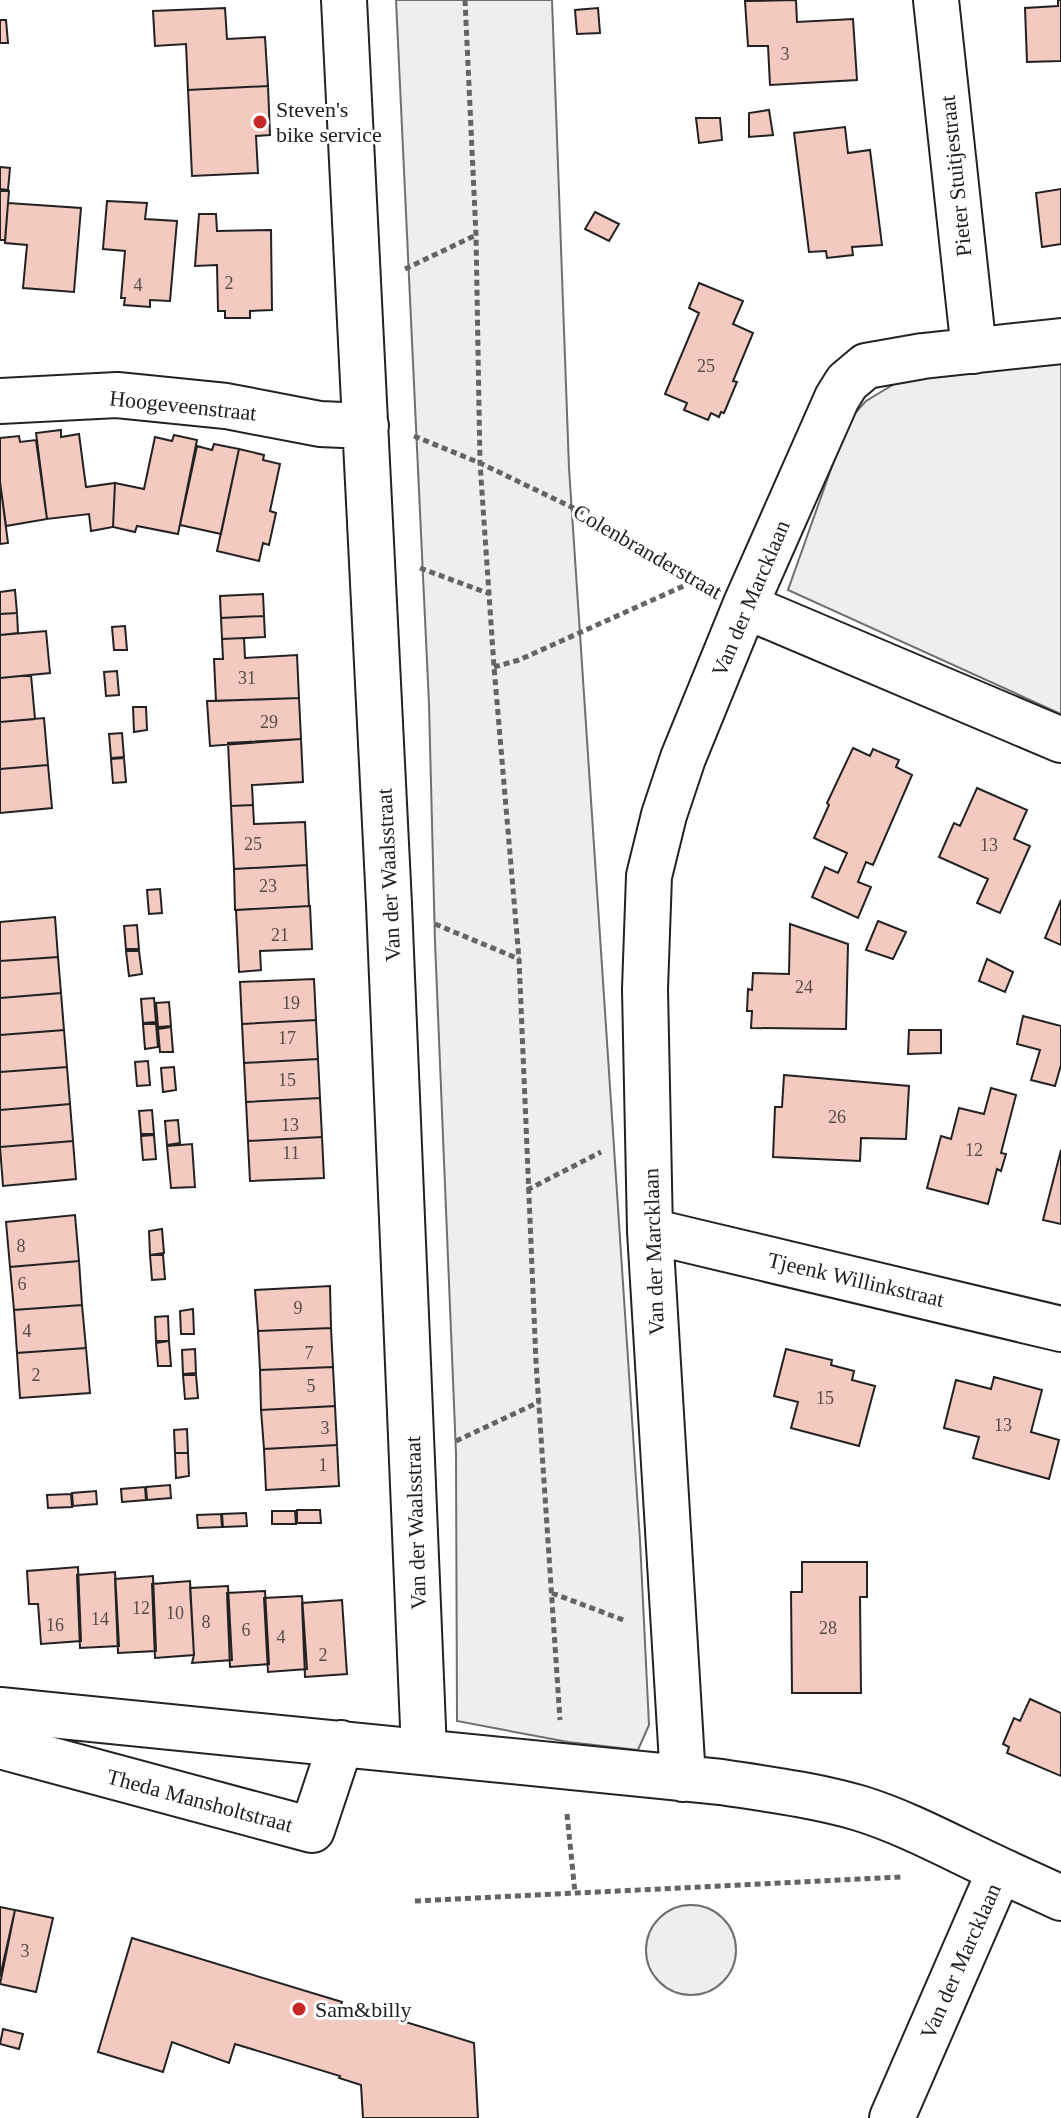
<svg xmlns="http://www.w3.org/2000/svg" width="1061" height="2118" viewBox="0 0 1061 2118" font-family="Georgia,serif">
<style>
.green{fill:#eee;stroke:#6f6f6f;stroke-width:2}
.building{fill:#f3c9c0;stroke:#222;stroke-width:2}
.lines{fill:none;stroke-linecap:round;stroke-linejoin:round}
.street-casing{stroke:#222;stroke-width:48}
.path{stroke:#646464;stroke-width:5;stroke-dasharray:6 4;stroke-linecap:butt}
.street{stroke:#fff;stroke-width:44}
.poi-dot{fill:#c62828;stroke:#fff;stroke-width:3}
.labels{text-anchor:middle;stroke-width:6;stroke-linejoin:round;paint-order:stroke}
.number-label{font-size:18px;fill:#564c4a}
.poi-label{font-size:22px;fill:#222;stroke:#fff;text-anchor:start}
.street-label{font-size:22px;fill:#222;stroke:#fff}
</style>
<rect width="100%" height="100%" fill="#fff"/>
<path class="green" d="M396,0H552L569,468L640,1540L649,1725L638,1750L568,1742L457,1721L456,1453L435,942L429,704Z
M1061,360V714L788,590L848,421L866,401L896,383L945,373Z
M646 1950a45 45 0 1 1 90 0a45 45 0 1 1-90 0Z"/>
<path class="building" d="M796,0L797,22L853,19L857,80L770,85L768,46H748L745,1Z
M1058,0H1061V61L1027,62L1025,8L1058,6Z
M225,8L227,39L265,37L268,86L188,90L186,44L155,46L153,11Z
M598,8L600,33L577,34L575,10Z
M0,20H6L8,43H0Z
M268,86L270,135L256,136L258,173L192,176L188,90Z
M769,110L773,135L749,137V113Z
M696,118H720L722,140L699,143Z
M845,127L848,153L870,150L882,245L852,247L853,255L827,258L826,251L809,252L794,133Z
M0,167L10,168L8,190L0,189Z
M1061,189V244L1042,247L1036,193Z
M0,191H9L5,240H0Z
M107,201L147,203L145,219L177,221L170,301L150,300V307L124,305L125,298H121L125,251L103,249Z
M8,203L81,208L74,292L23,288L27,245L5,243Z
M595,212L619,224L609,241L585,229Z
M199,214H216L217,231L271,230L272,310L250,311V318H225V311H218L217,265L195,266Z
M699,283L743,301L733,324L753,333L733,381L737,382L724,413L721,412L719,417L711,413L708,420L684,410L687,403L665,394L699,313L689,308Z
M61,430V437L79,434L86,487L115,483L113,527L91,531L89,514L47,519L36,433Z
M174,435L197,440L178,534L137,526L135,532L113,527L115,483L144,489L155,437L172,441Z
M19,436L20,442L36,440L47,519L6,526L0,482V438Z
M214,444L239,449L221,534L180,525L197,446L212,450Z
M239,449L264,455L263,460L280,464L270,511L276,513L269,545L263,543L259,561L217,551Z
M0,482L8,543L0,544Z
M15,590L17,613L0,614V592Z
M263,594L264,616L221,618L220,596Z
M17,613L18,633L0,635V614Z
M264,616L265,637L222,639L221,618Z
M125,626L127,650H114L112,627Z
M46,631L50,673L0,678V635Z
M244,638L245,658L297,655L299,698L216,701L214,659H223L222,639Z
M117,671L119,695L106,696L104,672Z
M31,675L35,719L0,722V678Z
M299,698L301,739L210,746L207,701Z
M133,707H146L147,730L134,732Z
M44,718L48,765L0,769V722Z
M122,733L124,757L111,758L109,734Z
M301,739L303,782L252,785L253,805L231,806L228,743Z
M853,748L870,756L873,749L899,760L896,767L912,775L873,865L866,862L858,882L871,887L858,918L812,897L825,867L838,873L847,853L814,838L829,805L827,803Z
M124,758L126,782L113,783L111,759Z
M48,765L52,808L0,813V769Z
M977,788L1027,810L1014,839L1030,846L1000,913L977,903L988,879L939,857L954,823L960,826Z
M253,805L254,824L305,822L307,865L234,869L231,806Z
M307,865L309,906L235,910L234,869Z
M160,889L162,913L149,914L147,890Z
M1061,900V945L1045,938Z
M310,906L312,949L260,951L261,970L239,972L236,910Z
M55,917L58,957L0,961V922Z
M878,921L906,932L893,959L866,950Z
M790,924L848,944L846,1029L751,1028L752,1011H747L748,989L752,990L753,973L789,974Z
M137,925L139,949H126L124,926Z
M126,951H139L142,974L129,976Z
M58,957L61,993L0,998V961Z
M987,959L1013,972L1005,992L979,981Z
M314,979L316,1020L242,1024L240,982Z
M61,993L64,1030L0,1035V998Z
M154,998L156,1022L143,1023L141,999Z
M169,1002L171,1026L158,1027L156,1003Z
M1023,1016L1061,1026V1065L1055,1086L1031,1080L1040,1050L1017,1044Z
M316,1020L318,1059L244,1063L242,1024Z
M143,1024H156L158,1047L145,1049Z
M171,1027L173,1052H160L158,1029Z
M64,1030L67,1067L0,1072V1035Z
M909,1030H941V1053L908,1054Z
M318,1059L320,1098L246,1102L244,1063Z
M148,1061L150,1085L137,1086L135,1062Z
M67,1067L70,1104L0,1110V1072Z
M174,1067L176,1090L163,1092L161,1068Z
M784,1075L909,1086L906,1139L861,1138L860,1161L773,1157L775,1107H782Z
M991,1088L1016,1095L1001,1153L1006,1154L1001,1171L997,1169L988,1204L927,1188L941,1136L951,1139L959,1108L984,1114Z
M320,1098L322,1137L248,1141L246,1102Z
M70,1104L73,1141L0,1147V1110Z
M152,1110L154,1134H141L139,1111Z
M178,1120L180,1143L167,1145L165,1121Z
M154,1135L156,1159L143,1160L141,1136Z
M322,1137L324,1178L250,1181L248,1141Z
M73,1141L76,1179L3,1186L0,1147Z
M192,1144L195,1187L171,1188L167,1146Z
M1061,1150V1224L1043,1220Z
M75,1215L79,1261L10,1267L6,1222Z
M162,1229L164,1253L150,1255L149,1231Z
M150,1255H163L165,1279L152,1280Z
M79,1261L82,1305L14,1310L10,1267Z
M330,1286L331,1328L258,1331L255,1290Z
M82,1305L86,1348L17,1353L14,1310Z
M193,1309L194,1334H181L180,1311Z
M168,1316L169,1341H156L155,1317Z
M331,1328L333,1367L260,1370L258,1331Z
M169,1341L171,1366H158L156,1343Z
M86,1348L90,1393L20,1398L17,1353Z
M195,1349L196,1373L183,1374L182,1350Z
M786,1349L832,1360L831,1365L854,1371L852,1380L875,1386L859,1446L791,1428L798,1402L774,1396Z
M333,1367L335,1406L261,1410L260,1370Z
M183,1375H196L198,1398L185,1399Z
M994,1377L1042,1390L1031,1432L1059,1440L1049,1479L973,1458L979,1437L944,1428L956,1380L991,1389Z
M335,1406L337,1445L264,1449L261,1410Z
M187,1429L188,1453H175L174,1430Z
M337,1445L339,1486L266,1490L264,1449Z
M175,1453H188L189,1476L176,1478Z
M170,1485L171,1498L147,1500L146,1487Z
M145,1487L146,1500L122,1502L121,1489Z
M96,1491L97,1504L73,1506L72,1493Z
M71,1494L72,1507L48,1508L47,1495Z
M297,1510H320L321,1523H297Z
M272,1511H295L296,1524H272Z
M246,1513L247,1526L223,1527L222,1514Z
M221,1514L222,1527L198,1528L197,1515Z
M802,1562H867V1597H860L861,1693H792L791,1592H802Z
M78,1567L81,1641L41,1644L38,1604H29L27,1571Z
M115,1572L119,1646L80,1648L77,1575Z
M153,1576L156,1651L118,1653L115,1579Z
M190,1581L194,1655L155,1658L152,1584Z
M228,1586L232,1660L192,1663L194,1655L190,1588Z
M265,1591L269,1664L230,1667L227,1593Z
M302,1596L307,1669L268,1672L264,1598Z
M342,1600L347,1674L305,1677L302,1603Z
M1030,1699L1061,1713V1776L1007,1753L1009,1747L1003,1744L1014,1718L1020,1721Z
M0,1907L15,1910L0,1977Z
M15,1910L53,1918L36,1992L0,1984Z
M132,1938L342,2002L340,2008L355,2013L357,2007L474,2043L478,2118H363L361,2085L339,2078L340,2076L235,2044L229,2063L172,2042L163,2072L98,2052Z
M3,2029L23,2034L19,2049L0,2044Z"/>
<g class="lines">
<g class="street-casing">
<path id="street" d="M344,0L389,904L424,1751
M936,0L974,351
M0,401L117,395L226,406L320,424L366,426
M745,606L1061,740
M650,1231L1061,1329
M0,1710L721,1782C767,1789 814,1795 859,1808C908,1823 954,1849 1000,1870L892,2118
M0,1746L312,1830L341,1743
M683,1779L650,1231L645,989L649,876L664,815L683,758L745,606L837,398L847,382L866,366L923,356L1061,341
M1000,1870L1061,1898"/>
</g>
<path class="path" d="M465,0L476,235L480,463L494,667L519,959L536,1362L560,1720
M405,269L476,235
M414,436L480,463L592,517L704,583
M420,568L490,594
M494,667L519,660L697,580
M435,924L519,959
M527,1190L601,1152
M456,1441L539,1402
M552,1593L626,1621
M567,1814L575,1893
M415,1901L902,1877"/>
<use href="#street" class="street"/>
</g>
<g class="poi-dot">
<circle cx="260" cy="122" r="8"/>
<circle cx="299" cy="2009" r="8"/>
</g>
<g class="labels">
<g class="number-label">
<text x="785" y="60">3</text>
<text x="229" y="289">2</text>
<text x="138" y="291">4</text>
<text x="706" y="372">25</text>
<text x="247" y="684">31</text>
<text x="269" y="728">29</text>
<text x="253" y="850">25</text>
<text x="989" y="851">13</text>
<text x="268" y="892">23</text>
<text x="280" y="941">21</text>
<text x="804" y="993">24</text>
<text x="291" y="1009">19</text>
<text x="287" y="1044">17</text>
<text x="287" y="1086">15</text>
<text x="837" y="1123">26</text>
<text x="290" y="1131">13</text>
<text x="974" y="1156">12</text>
<text x="291" y="1159">11</text>
<text x="21" y="1252">8</text>
<text x="22" y="1290">6</text>
<text x="298" y="1314">9</text>
<text x="27" y="1337">4</text>
<text x="309" y="1359">7</text>
<text x="36" y="1381">2</text>
<text x="311" y="1392">5</text>
<text x="825" y="1404">15</text>
<text x="1003" y="1431">13</text>
<text x="325" y="1434">3</text>
<text x="323" y="1471">1</text>
<text x="141" y="1614">12</text>
<text x="175" y="1619">10</text>
<text x="100" y="1625">14</text>
<text x="206" y="1628">8</text>
<text x="55" y="1631">16</text>
<text x="828" y="1634">28</text>
<text x="246" y="1636">6</text>
<text x="281" y="1643">4</text>
<text x="323" y="1661">2</text>
<text x="25" y="1957">3</text>
</g>
<g class="poi-label">
<text x="276" y="117">Steven's<tspan x="276" dy="25">bike service</tspan></text>
<text x="315" y="2017">Sam&amp;billy</text>
</g>
<g class="street-label">
<text transform="translate(955 176) rotate(-96)" y="8">Pieter Stuitjestraat</text>
<text transform="translate(183 405) rotate(6)" y="8">Hoogeveenstraat</text>
<text transform="translate(648 551) rotate(30)" y="8">Colenbranderstraat</text>
<text transform="translate(750 598) rotate(-67)" y="8">Van der Marcklaan</text>
<text transform="translate(388 875) rotate(-93)" y="8">Van der Waalsstraat</text>
<text transform="translate(653 1252) rotate(-92)" y="8">Van der Marcklaan</text>
<text transform="translate(856 1279) rotate(13)" y="8">Tjeenk Willinkstraat</text>
<text transform="translate(415 1523) rotate(-92)" y="8">Van der Waalsstraat</text>
<text transform="translate(200 1800) rotate(15)" y="8">Theda Mansholtstraat</text>
<text transform="translate(960 1961) rotate(-66)" y="8">Van der Marcklaan</text>
</g>
</g>
</svg>
